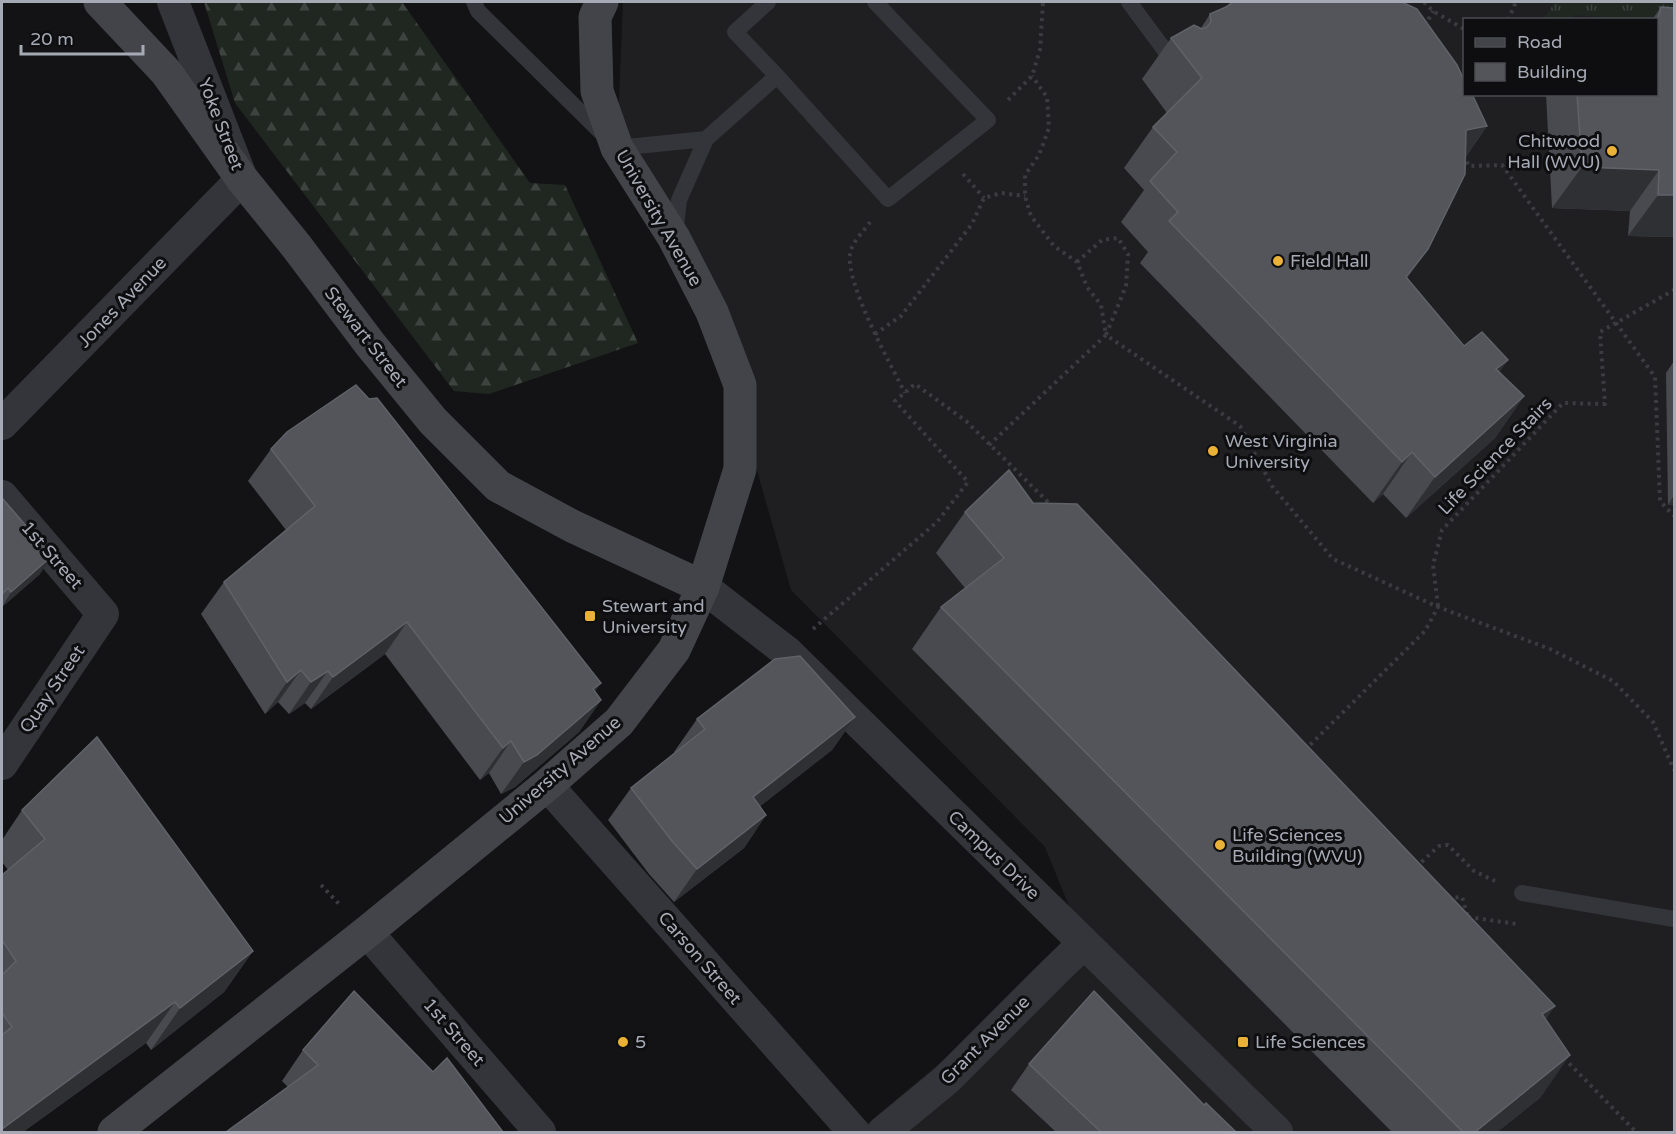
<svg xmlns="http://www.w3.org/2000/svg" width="1676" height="1134" viewBox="0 0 1676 1134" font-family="'Varela Round',sans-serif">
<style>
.built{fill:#1f1f22;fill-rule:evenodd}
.grass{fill:url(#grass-tufts)}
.forest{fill:url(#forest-firs)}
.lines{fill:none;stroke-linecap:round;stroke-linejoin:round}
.path{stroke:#3b3c41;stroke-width:4;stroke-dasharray:3 4.5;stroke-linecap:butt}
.lane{stroke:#34353a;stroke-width:16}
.street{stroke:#34353a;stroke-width:32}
.secondary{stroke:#43444a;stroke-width:33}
.wall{fill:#494a50}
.shaded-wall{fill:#2f3034}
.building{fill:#53555b;stroke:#606269;stroke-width:1.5}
.poi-dot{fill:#e9b137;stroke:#0e0e10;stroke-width:2}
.labels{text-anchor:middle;stroke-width:6;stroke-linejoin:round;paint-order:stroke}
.street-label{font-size:18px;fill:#a6aab5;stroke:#0e0e10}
.poi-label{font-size:18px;fill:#a6aab5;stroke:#0e0e10;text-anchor:start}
</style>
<defs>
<pattern id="grass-tufts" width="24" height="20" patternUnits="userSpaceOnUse" patternTransform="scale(1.5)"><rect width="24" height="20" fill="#202721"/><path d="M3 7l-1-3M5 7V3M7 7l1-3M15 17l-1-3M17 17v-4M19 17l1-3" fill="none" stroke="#3d443f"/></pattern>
<pattern id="forest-firs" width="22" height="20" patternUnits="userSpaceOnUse" patternTransform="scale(1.5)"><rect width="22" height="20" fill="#202721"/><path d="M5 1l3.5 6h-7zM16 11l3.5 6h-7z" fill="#3d443f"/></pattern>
</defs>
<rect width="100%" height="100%" fill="#131315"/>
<path class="built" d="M623,2H1674V1132H857L1084,943L1045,847L791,590L712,312L617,148ZM1464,20H1656V94H1464Z"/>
<path class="grass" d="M1555,2H1674V10L1656,20L1604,19L1603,17L1574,15L1572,19L1543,20Z"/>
<path class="forest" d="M204,2H402L530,183L565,185L638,343L489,394L454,391L235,103Z"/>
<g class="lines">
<path class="path" d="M1424,2L1433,11L1464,29
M1508,20L1516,2
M1425,26L1433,11
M1008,100L1032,76L1040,50L1043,2
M1463,155L1469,166L1502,165L1655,377L1660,501L1674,516
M963,174L984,198
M870,222C864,231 851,243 850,254C846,285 890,363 905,393
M1077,262L1102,240L1118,238L1128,254L1126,286L1106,335L1240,426L1272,486L1333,559L1438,607
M875,334L901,316L972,224L984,198L1001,193L1025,196
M989,445L1106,335L1101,305L1087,287L1077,262L1054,246L1031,216L1025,196V175L1039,155L1049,128L1047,97L1032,76
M1438,606L1433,565L1442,530L1563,403L1605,404L1600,332L1674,290
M813,629L937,522L968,482L895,401L915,384L966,421L1052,506
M1305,750L1425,631L1438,607L1550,649L1613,681L1653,722L1674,770
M1416,867L1439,846L1448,845L1474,871L1495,881
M321,885L341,906
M1448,898L1462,897L1468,917
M1468,917L1517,924
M1564,1058L1636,1132"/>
<path class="lane" d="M474,2L478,11L617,148L706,139
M768,2L735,32L777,76L888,199L988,120L875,2
M1129,2L1172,60
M675,235L679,200L706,139L777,76
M1522,893L1674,919"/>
<path class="street" d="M2,424L242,179L173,2
M2,496L103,614L2,764
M703,587L787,652L1277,1132
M547,785L854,1132
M367,932L540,1132
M883,1132L946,1080L1054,972L1084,943"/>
<path class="secondary" d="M100,2L166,72L242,179L297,247L370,344L433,421L498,486L572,526L703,587
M114,1132L367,932L547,785L619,722L674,650L703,587L740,469V385L712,312L674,238L617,148L597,91L595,17L602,2"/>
</g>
<path class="wall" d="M1661,7L1674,8V237L1628,236L1630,211L1552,208L1546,94H1656V20H1652Z
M1210,14L1487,126L1465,158L1428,249L1407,278L1464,346L1508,360L1499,372L1524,396L1495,438L1406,518L1383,494L1373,503L1140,263L1148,252L1121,222L1144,190L1124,168L1153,127L1167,113L1142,79L1171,38L1201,28Z
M1674,361V505H1668L1666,373Z
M271,449L595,692L601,700L579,732L515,787L501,794L489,773L480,780L385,654L311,709L305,703L289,714L278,702L265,714L201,614L224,582L286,530L248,481Z
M2,498L40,574L2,607Z
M1033,503L1555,1006L1545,1019L1541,1097L1497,1132H1392L912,649L941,607L965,588L936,553L965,512Z
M855,717L832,750L760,806L766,815L744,848L674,902L649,874L608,820L631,788L675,753L674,752L697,719Z
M22,810L253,951L224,992L151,1050L146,1043L23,1132H2V875L8,870L2,862V840Z
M303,1050L433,1072L288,1087L282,1081Z
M1029,1064L1236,1132H1056L1011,1090Z"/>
<path class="shaded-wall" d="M1487,126L1458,168L1466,130Z
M1582,167L1659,170L1630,211L1552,208Z
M1658,195H1674V237L1628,236Z
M1428,249L1399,290L1406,277Z
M1508,360L1479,401L1496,369Z
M1524,396L1495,438L1406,518L1435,477Z
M1412,452L1383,494L1373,503L1402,462Z
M1674,495V505H1668Z
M52,556L40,574L2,607L11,592Z
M407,622L385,654L311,709L333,677Z
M301,670L278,702L265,714L287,682Z
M328,671L305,703L289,714L311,682Z
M601,683L579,715L593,689Z
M601,700L579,732L515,787L501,794L524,762Z
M855,717L832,750L730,830L753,797Z
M511,741L489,773L480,780L503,748Z
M766,815L744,848L674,902L697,869Z
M253,951L224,992L151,1050L180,1008Z
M175,1002L146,1043L23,1132H2V1129L22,1113Z
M1555,1006L1526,1048L1542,1014Z
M1570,1055L1541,1097L1497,1132H1475Z"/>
<path class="building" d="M1233,2H1402L1417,9L1457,65L1464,80V94H1472L1487,126L1466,130L1465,174L1428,249L1406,277L1464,346L1482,332L1508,360L1496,369L1524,396L1435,477L1412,452L1402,462L1169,221L1178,212L1150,181L1177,152L1153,127L1202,78L1171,38L1194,25L1202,29L1207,27L1211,22L1210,14L1226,7Z
M1661,7L1674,8V195H1658L1659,170L1582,167L1577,94H1656V25Z
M356,385L369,399L377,398L601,683L593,689L601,700L537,755L524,762L511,741L503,748L407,622L333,677L328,671L311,682L301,670L287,682L224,582L315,506L271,449L287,432Z
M1009,470L1033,503L1077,504L1555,1006L1542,1014L1570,1055L1475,1132H1463L941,607L1004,558L965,512Z
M2,498L52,556L11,592L8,588L2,594Z
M800,656L855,717L753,797L766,815L697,869L672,841L631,788L705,729L697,719L775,659Z
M97,737L253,951L180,1008L175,1002L2,1129V1035L12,1027L2,1013V975L16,961L2,940V875L45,839L22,810Z
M354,991L433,1072L447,1058L503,1132H226L318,1065L303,1050Z
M1094,991L1204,1105L1206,1103L1236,1132H1101L1029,1064Z"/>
<g class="poi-dot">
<circle cx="1612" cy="151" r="6"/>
<circle cx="1278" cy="261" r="6"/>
<circle cx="1213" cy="451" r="6"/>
<rect x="584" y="610" width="12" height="12" rx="3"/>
<circle cx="1220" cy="845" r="6"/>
<circle cx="623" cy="1042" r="6"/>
<rect x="1237" y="1036" width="12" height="12" rx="3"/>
</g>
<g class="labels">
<g class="street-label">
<text transform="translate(221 124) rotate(69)" y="6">Yoke Street</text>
<text transform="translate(659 218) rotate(60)" y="6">University Avenue</text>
<text transform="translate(122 302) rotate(-46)" y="6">Jones Avenue</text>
<text transform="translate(366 337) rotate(52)" y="6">Stewart Street</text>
<text transform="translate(1495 456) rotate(-46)" y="6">Life Science Stairs</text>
<text transform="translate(52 555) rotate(49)" y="6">1st Street</text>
<text transform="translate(52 689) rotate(-56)" y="6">Quay Street</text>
<text transform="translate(560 770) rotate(-41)" y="6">University Avenue</text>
<text transform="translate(994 855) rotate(44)" y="6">Campus Drive</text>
<text transform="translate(700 958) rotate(49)" y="6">Carson Street</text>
<text transform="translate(454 1032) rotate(49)" y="6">1st Street</text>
<text transform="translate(985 1040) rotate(-45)" y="6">Grant Avenue</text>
</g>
<g class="poi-label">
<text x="1600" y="147" text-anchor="end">Chitwood<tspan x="1600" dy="21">Hall (WVU)</tspan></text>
<text x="1290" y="267">Field Hall</text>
<text x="1225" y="447">West Virginia<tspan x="1225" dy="21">University</tspan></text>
<text x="602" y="612">Stewart and<tspan x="602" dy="21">University</tspan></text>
<text x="1232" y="841">Life Sciences<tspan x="1232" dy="21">Building (WVU)</tspan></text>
<text x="635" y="1048">5</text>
<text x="1255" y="1048">Life Sciences</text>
</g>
</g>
<rect width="1676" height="1134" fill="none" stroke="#a6aab5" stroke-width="6"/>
<rect x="1463" y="18" width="195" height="78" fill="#0e0e10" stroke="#4b4c52" stroke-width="1.5"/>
<rect x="1475" y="38" width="30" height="9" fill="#43444a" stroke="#4b4c52" stroke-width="1.5"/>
<text x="1517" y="48" font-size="18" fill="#a6aab5">Road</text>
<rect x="1475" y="63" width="30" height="18" fill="#53555b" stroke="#4b4c52" stroke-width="1.5"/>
<text x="1517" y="78" font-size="18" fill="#a6aab5">Building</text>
<path d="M21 45v9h122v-9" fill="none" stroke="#a6aab5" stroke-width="3"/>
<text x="30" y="45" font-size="18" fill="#a6aab5" stroke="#0e0e10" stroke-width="4.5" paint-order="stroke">20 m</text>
</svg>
